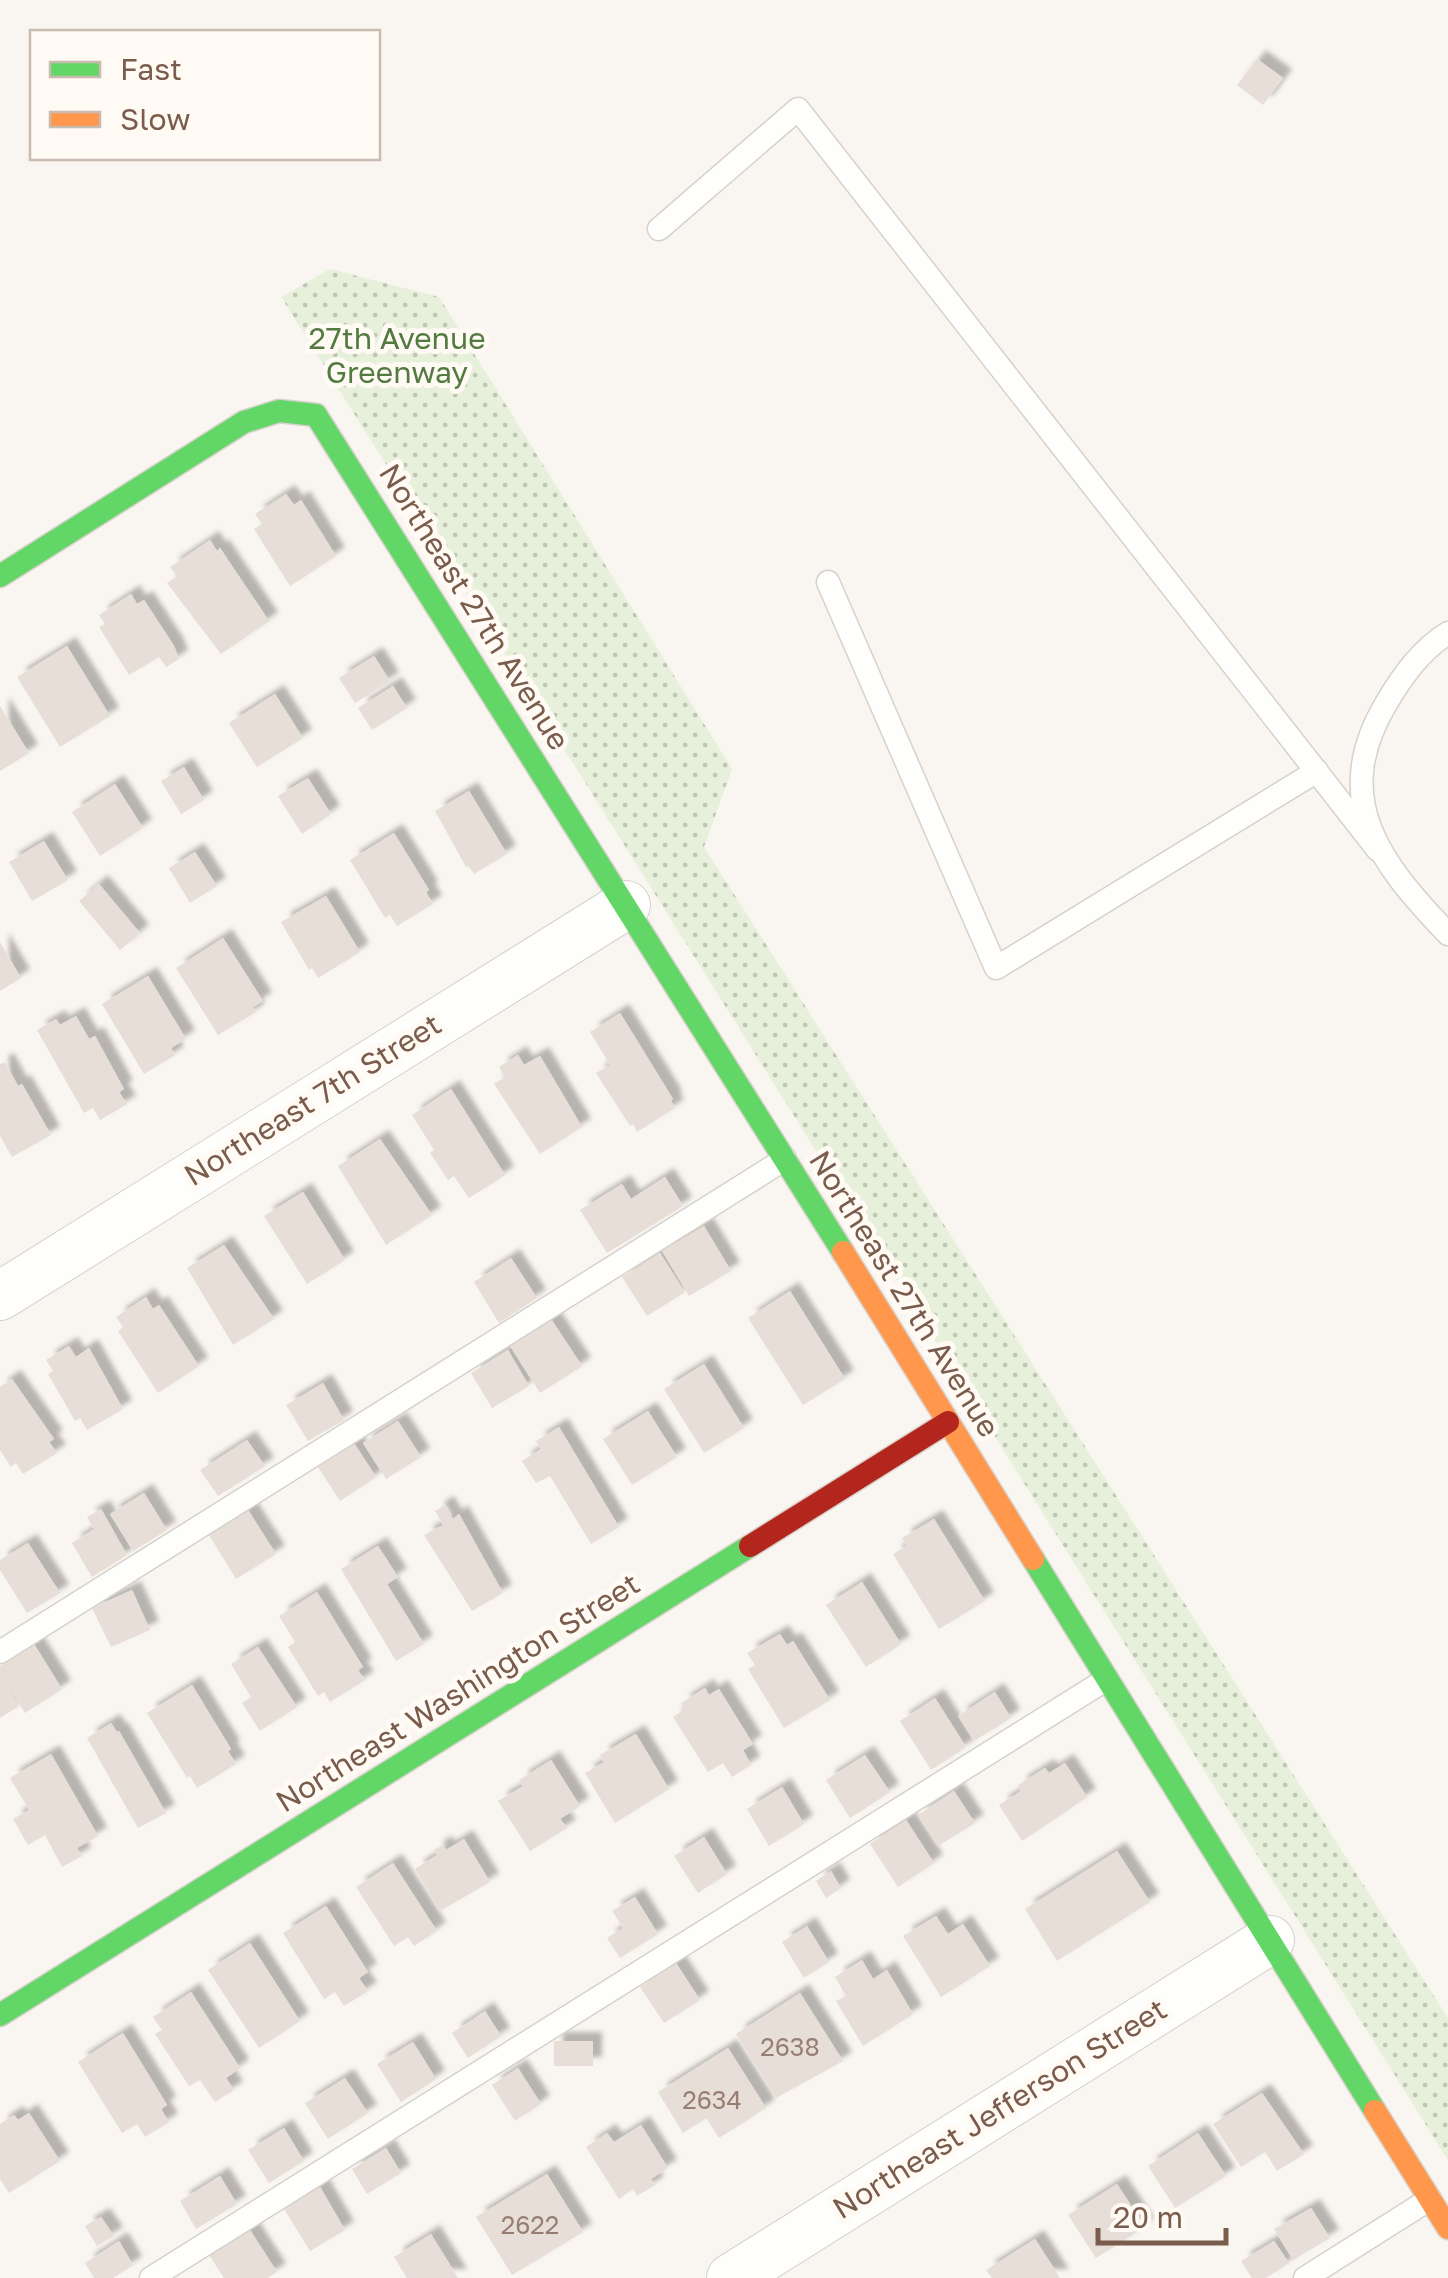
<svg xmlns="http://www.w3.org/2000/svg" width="1448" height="2278" viewBox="0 0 1448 2278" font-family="'Golos Text',sans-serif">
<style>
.park{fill:url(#park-dots)}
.building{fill:#e6ded7;filter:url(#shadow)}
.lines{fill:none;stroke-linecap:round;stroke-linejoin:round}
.lane-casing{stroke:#d7d1cb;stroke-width:25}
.street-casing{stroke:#d7d1cb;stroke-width:50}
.fast-casing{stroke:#d9d2cb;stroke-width:25}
.slow-casing{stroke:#d9d2cb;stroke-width:25}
.jam-casing{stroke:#d9d2cb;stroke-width:25}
.lane{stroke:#fefefd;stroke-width:22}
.street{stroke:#fefefd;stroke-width:48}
.fast{stroke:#63d668;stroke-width:22}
.slow{stroke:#ff974d;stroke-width:22}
.jam{stroke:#b3261e;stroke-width:22}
.labels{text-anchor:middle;stroke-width:10;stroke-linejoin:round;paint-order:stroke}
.number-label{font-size:25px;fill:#977e72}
.park-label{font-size:30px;fill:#537a41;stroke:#fffaf3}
.street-label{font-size:30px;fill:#7a5c4d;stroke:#fffaf3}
</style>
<defs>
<pattern id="park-dots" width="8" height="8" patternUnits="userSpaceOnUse" patternTransform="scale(2.5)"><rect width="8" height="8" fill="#e7f0db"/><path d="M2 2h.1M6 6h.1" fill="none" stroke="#c0c6b4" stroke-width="1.8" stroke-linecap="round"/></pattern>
<filter id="shadow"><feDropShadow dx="9" dy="-9" stdDeviation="2.5" flood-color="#0004"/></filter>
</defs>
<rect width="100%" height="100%" fill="#f9f5f0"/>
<path class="park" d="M330,269L439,297L732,769L704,847L1448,2018V2160L281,297Z"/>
<path class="building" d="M1257,59L1283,78L1263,105L1237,85Z
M286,494L294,505L301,500L336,556L290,586L254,529L262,524L255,514Z
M210,540L217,551L220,548L269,621L221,654L167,583L177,576L170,567Z
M131,594L137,604L144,600L174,646L179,659L166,667L159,657L129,675L99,627L105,624L99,615Z
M67,646L110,716L60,747L17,677Z
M374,656L390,681L355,703L339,678Z
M393,686L407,708L372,730L358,708Z
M275,694L303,738L257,767L229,723Z
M0,706L29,753L0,771Z
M184,767L204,800L181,814L161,781Z
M308,778L331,814L302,834L278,796Z
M115,784L143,828L100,856L72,812Z
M469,791L507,854L474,874L468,866L466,867L435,811Z
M394,833L429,890L426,892L433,904L397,926L390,915L385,918L350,860Z
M44,841L68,880L32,901L9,862Z
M195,852L217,886L190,903L169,868Z
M99,884L140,933L120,950L79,901Z
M326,896L360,952L318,978L312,968L309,970L281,922Z
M223,938L263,1001L253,1007L256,1012L218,1035L176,968Z
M0,942L21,978L0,991Z
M148,976L186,1039L171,1048L175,1055L144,1074L102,1004Z
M620,1013L673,1099L671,1101L675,1108L637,1132L633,1124L630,1126L596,1073L610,1065L590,1032Z
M76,1016L89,1039L95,1036L124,1089L119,1092L127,1104L100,1120L93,1108L84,1113L37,1030L56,1019L60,1025Z
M518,1055L524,1065L540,1056L582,1127L540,1154L494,1084L505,1077L499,1067Z
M5,1062L18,1086L22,1084L51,1135L12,1157L0,1136V1064Z
M451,1089L505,1175L469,1198L454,1176L448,1180L430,1153L434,1150L412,1115Z
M380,1139L432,1215L386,1245L338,1166Z
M665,1177L683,1206L607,1253L580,1210L622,1184L631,1199Z
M303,1192L345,1260L307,1284L264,1216Z
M704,1226L731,1271L689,1296L662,1251Z
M224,1245L274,1319L233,1345L187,1268Z
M660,1253L685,1292L647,1316L622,1277Z
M511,1258L537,1298L499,1323L474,1282Z
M790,1291L845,1379L803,1405L748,1318Z
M146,1297L153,1309L159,1305L199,1366L158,1393L118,1331L123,1327L116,1317Z
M551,1319L582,1366L540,1393L510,1346Z
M69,1346L76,1357L89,1348L123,1409L87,1430L80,1418L75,1421L48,1374L53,1371L46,1360Z
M508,1350L529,1386L492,1408L471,1373Z
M704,1364L744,1428L704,1453L664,1389Z
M12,1379L54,1439L49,1442L57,1453L23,1474L16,1463L11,1467L0,1450V1387Z
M323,1383L344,1420L308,1441L286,1405Z
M648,1411L677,1457L632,1485L603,1439Z
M398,1421L421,1457L386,1479L363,1443Z
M559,1427L619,1527L591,1544L550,1476L536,1483L522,1461L541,1449L536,1441Z
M247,1440L265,1466L218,1496L200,1470Z
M354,1443L376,1477L340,1501L318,1467Z
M144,1493L167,1530L133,1551L110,1514Z
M445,1505L453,1519L459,1514L503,1593L472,1611L424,1535L443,1525L435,1511Z
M101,1509L127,1555L92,1577L72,1543L94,1529L87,1517Z
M248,1510L276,1554L236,1579L209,1535Z
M934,1519L985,1601L939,1629L893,1554L907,1546L902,1538Z
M28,1543L60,1593L27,1613L0,1570V1560Z
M378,1546L398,1577L387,1584L424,1644L396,1661L341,1569Z
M862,1582L901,1644L866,1667L826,1605Z
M132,1590L150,1630L111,1647L92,1608Z
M317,1592L363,1667L358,1670L365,1680L330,1702L324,1692L318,1696L288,1647L295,1642L279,1616Z
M780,1634L787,1645L793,1641L830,1700L784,1728L748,1669L755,1665L747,1653Z
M34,1644L62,1689L25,1713L5,1682L19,1706L0,1718V1666Z
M258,1647L297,1707L260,1731L242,1703L251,1697L231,1664Z
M192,1685L231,1749L228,1751L236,1764L197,1788L190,1776L187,1778L147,1713Z
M705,1688L709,1695L719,1689L753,1744L743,1750L751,1765L732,1777L723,1763L708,1772L673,1717L685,1709L681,1703Z
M995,1692L1011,1718L974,1741L958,1716Z
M935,1698L966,1747L931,1770L900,1721Z
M111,1723L117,1732L119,1731L166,1813L138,1828L87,1738Z
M636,1734L669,1789L615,1823L585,1773L604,1762L600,1755Z
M51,1754L98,1836L77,1848L82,1856L62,1867L45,1835L28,1845L13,1819L29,1810L10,1778Z
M865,1755L890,1792L850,1818L826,1780Z
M551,1760L580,1806L560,1819L567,1828L530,1851L498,1801L523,1786L519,1780Z
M1065,1763L1087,1797L1022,1841L999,1805L1021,1791L1018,1785L1045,1768L1049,1773Z
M782,1787L804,1824L769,1846L747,1809Z
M954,1791L975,1823L938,1846L918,1815Z
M906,1820L934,1863L898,1887L870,1844Z
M704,1837L727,1874L698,1893L674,1856Z
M464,1839L490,1882L440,1911L415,1869L437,1855L434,1850L443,1845L446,1850Z
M1117,1851L1150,1902L1057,1961L1025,1909Z
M393,1863L437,1931L414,1946L408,1937L394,1946L356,1887Z
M831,1871L841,1888L826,1898L816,1881Z
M635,1897L658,1934L620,1958L607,1938L623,1928L612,1911Z
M326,1906L368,1972L359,1978L368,1991L344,2006L335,1992L324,1999L283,1933Z
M936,1916L948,1934L963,1924L990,1966L941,1997L903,1936Z
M807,1926L829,1962L804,1978L782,1942Z
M250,1943L300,2021L259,2048L208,1970Z
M862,1960L873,1979L887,1970L913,2014L863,2046L836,2001L846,1996L835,1977Z
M676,1963L700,2000L664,2023L640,1987Z
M191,1992L240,2068L226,2078L234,2090L215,2102L200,2080L189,2086L155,2034L162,2030L153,2017Z
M800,1993L843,2061L776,2098L736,2034Z
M485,2011L501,2036L468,2058L452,2033Z
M123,2033L167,2105L161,2109L169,2122L145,2137L137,2124L122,2133L78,2062Z
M554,2041H593V2066H554Z
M413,2042L436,2079L401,2102L377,2064Z
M728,2048L766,2108L719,2138L706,2118L683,2133L658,2092Z
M518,2068L541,2104L515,2121L492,2085Z
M345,2078L368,2113L328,2139L305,2103Z
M1262,2093L1304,2154L1277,2171L1265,2152L1241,2167L1213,2124Z
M29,2113L60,2161L9,2193L0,2179V2124L14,2115L18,2120Z
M641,2125L668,2168L651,2179L655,2185L637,2196L633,2189L619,2199L586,2147L607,2133L614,2142Z
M284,2128L304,2161L269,2183L248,2150Z
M1198,2133L1226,2176L1175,2208L1148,2166Z
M386,2148L401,2173L367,2194L352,2169Z
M547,2174L583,2232L512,2275L476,2217Z
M220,2176L237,2204L196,2229L180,2201Z
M1117,2184L1145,2227L1096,2258L1068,2215Z
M320,2187L345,2230L310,2251L284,2209Z
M1311,2208L1330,2238L1293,2260L1274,2229Z
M101,2217L114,2236L97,2246L85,2226Z
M250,2230L277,2272L268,2278H224L209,2255Z
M431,2234L458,2278H407L394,2257Z
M1035,2239L1060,2278H992L986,2270Z
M119,2241L133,2265L113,2278H94L85,2263Z
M1274,2241L1289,2263L1266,2278H1252L1241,2261Z"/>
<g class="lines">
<g class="lane-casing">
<path id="lane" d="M659,229L798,109L1378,850
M828,582L996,968L1317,771
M1448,633C1421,650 1403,675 1387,702C1328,799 1381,864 1448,934
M0,1652L785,1159
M151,2278L1107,1679
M1305,2278L1430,2199"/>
</g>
<g class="street-casing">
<path id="street" d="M0,1296L626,905
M731,2278L1270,1940"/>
</g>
<g class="fast-casing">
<path id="fast" d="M0,576L244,422L279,411L316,415L843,1252
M1033,1559L1375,2111
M0,2015L750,1546"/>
</g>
<g class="slow-casing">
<path id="slow" d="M843,1252L1033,1559
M1375,2111L1448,2228"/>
</g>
<g class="jam-casing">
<path id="jam" d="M750,1546L948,1422"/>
</g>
<use href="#lane" class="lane"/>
<use href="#street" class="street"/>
<use href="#fast" class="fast"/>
<use href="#slow" class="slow"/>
<use href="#jam" class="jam"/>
</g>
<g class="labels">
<g class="number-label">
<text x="790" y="2056">2638</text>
<text x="712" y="2109">2634</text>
<text x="530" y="2234">2622</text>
</g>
<g class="park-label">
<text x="397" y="349">27th Avenue<tspan x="397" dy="34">Greenway</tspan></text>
</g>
<g class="street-label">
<text transform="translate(474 607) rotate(58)" y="10">Northeast 27th Avenue</text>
<text transform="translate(313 1100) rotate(-32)" y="10">Northeast 7th Street</text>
<text transform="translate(904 1294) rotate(58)" y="10">Northeast 27th Avenue</text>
<text transform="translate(458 1693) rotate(-32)" y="10">Northeast Washington Street</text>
<text transform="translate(1000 2109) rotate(-32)" y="10">Northeast Jefferson Street</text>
</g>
</g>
<rect x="30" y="30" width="350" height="130" fill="#fffaf3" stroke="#cabbb1" stroke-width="2.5"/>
<rect x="50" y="62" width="50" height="15" fill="#63d668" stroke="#cabbb1" stroke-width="2.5"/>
<text x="120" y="80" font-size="30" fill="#7a5c4d">Fast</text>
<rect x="50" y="112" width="50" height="15" fill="#ff974d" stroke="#cabbb1" stroke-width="2.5"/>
<text x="120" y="130" font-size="30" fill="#7a5c4d">Slow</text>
<path d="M1098 2228v15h128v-15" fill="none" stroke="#7a5c4d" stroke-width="5"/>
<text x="1113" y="2228" font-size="30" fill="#7a5c4d" stroke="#fffaf3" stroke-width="8" paint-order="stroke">20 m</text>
</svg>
